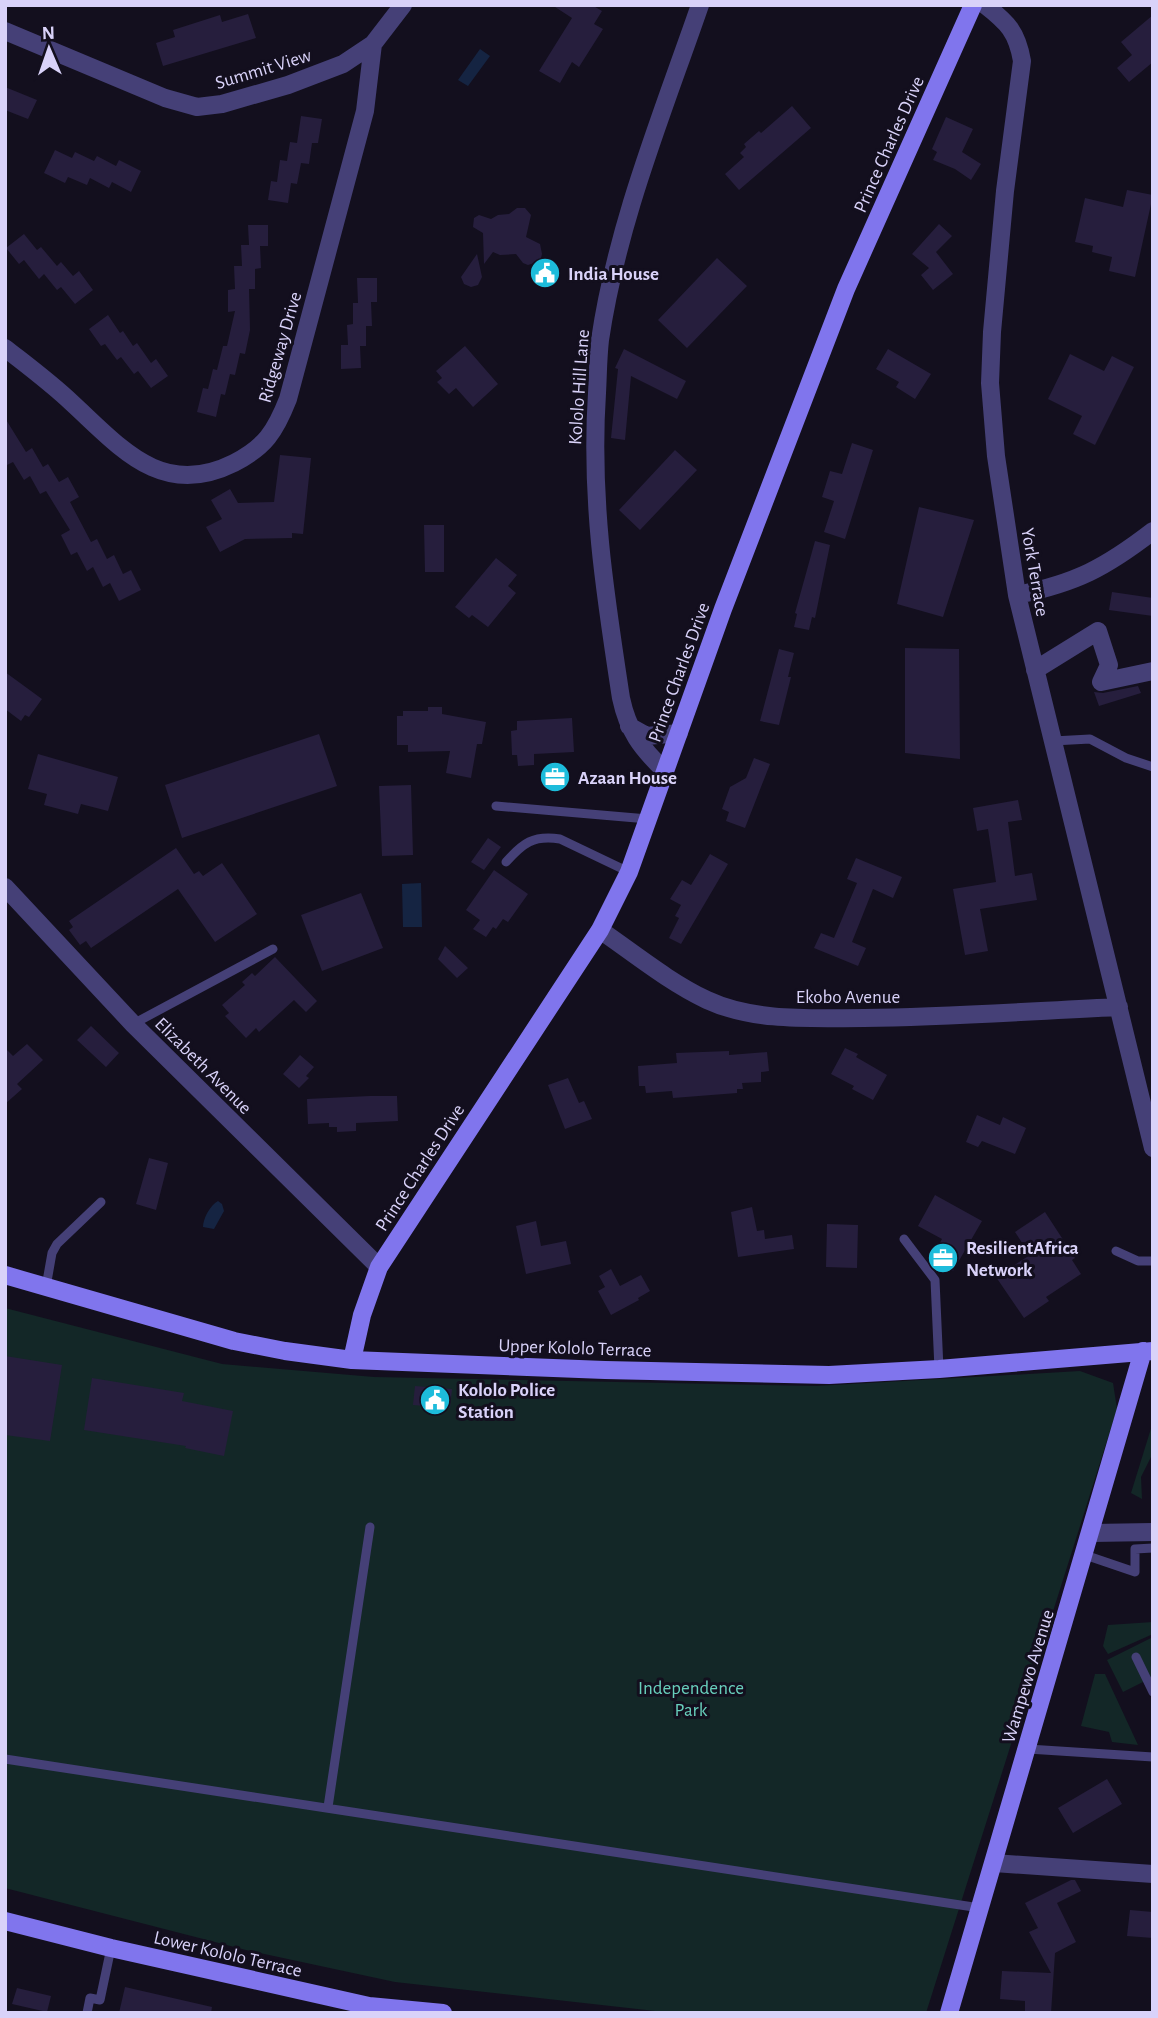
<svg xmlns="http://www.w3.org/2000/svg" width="1158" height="2018" viewBox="0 0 1158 2018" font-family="'Alegreya Sans',sans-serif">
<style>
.green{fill:#132727}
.water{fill:#152442}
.building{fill:#261e3d}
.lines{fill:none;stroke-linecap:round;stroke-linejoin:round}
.lane{stroke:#454077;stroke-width:9}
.street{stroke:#454077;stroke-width:18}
.secondary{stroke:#8075ed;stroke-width:18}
.labels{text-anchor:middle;stroke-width:6;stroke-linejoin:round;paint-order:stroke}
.street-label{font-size:19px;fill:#d9d2f9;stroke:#130f1e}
.poi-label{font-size:19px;font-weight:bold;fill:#d9d2f9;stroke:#130f1e;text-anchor:start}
.park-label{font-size:19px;fill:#68cfbc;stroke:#130f1e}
</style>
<rect width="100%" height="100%" fill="#130f1e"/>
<path class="green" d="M5,1308L222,1364L374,1377L816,1386L1080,1371L1113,1383L1117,1409L926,2013H673L395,1982L246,1950L5,1888Z
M1153,1422V1453L1141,1477L1142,1499L1131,1493Z
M1153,1622V1634L1108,1654L1103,1646L1108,1625Z
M1153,1637V1677L1123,1692L1107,1660Z
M1095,1674H1105L1138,1745L1112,1742L1109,1732L1081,1726Z"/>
<path class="water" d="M480,49L490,56L468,86L458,80Z
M421,883L422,927H403L402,884Z
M218,1201L222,1204L224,1211L214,1229L203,1227C203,1219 210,1205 218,1201Z"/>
<path class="building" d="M552,5H592L602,11L594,24L603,29L579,67L572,62L560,83L539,71L572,18Z
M248,14L256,38L163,66L156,43L175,37L173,30L220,15L222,22Z
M1153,15V62L1129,82L1117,68L1132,55L1121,42Z
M5,87L37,100L28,119L5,110Z
M792,106L811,128L739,190L725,174L744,157L740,153L746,147L744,144L759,131L761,133Z
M301,116L322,119L318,143H312L309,164L301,163L297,184L291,183L288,203L268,200L271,181L277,182L280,160L287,161L290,142L297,143Z
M946,117L973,129L962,152L981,164L971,180L955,169L933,160L937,152L932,149Z
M55,150L72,158L75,152L94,161L97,156L116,166L119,160L141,171L131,192L112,182L109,188L90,178L87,185L68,177L65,183L44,173Z
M1127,190L1153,195L1135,277L1109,271L1112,257L1092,252L1093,246L1075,242L1085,198L1123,207Z
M517,208H525L531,215L526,237L540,244L542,254L541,258L537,262L528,265L523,263L516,254L500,255L493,252L484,264L483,233L473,227L474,218L479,215L491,219L498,215L509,214Z
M939,224L952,236L936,252L953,274L933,290L921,275L929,268L912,254Z
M248,225H268V246H260L261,268L255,269V289H249L250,330L245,354L240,353L235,375L230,374L225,395L221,394L216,417L197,412L203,388L208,389L213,369L217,370L223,346H227L235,311L228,312V290L235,289L234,266H242L241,245H249Z
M24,234L37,250L41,247L57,266L61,262L73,276L79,271L93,290L75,304L61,287L57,290L44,274L39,279L24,260L19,264L6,248Z
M477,254L482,277L478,285L471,287L464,284L461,277Z
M717,258L747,286L687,348L658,320Z
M357,278H377V302H371L372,326H366V346H360L361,368L341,369V345H348L347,325L353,324V303H358Z
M108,315L120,333L123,331L133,346L137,343L151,363L156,359L168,376L151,388L138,371L134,374L121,357L117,360L105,344L101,346L89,329Z
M465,346L498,384L473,407L456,388L449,394L437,382L442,378L436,371Z
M624,349L686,381L677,399L631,376L625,440L611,438L618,369L615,368Z
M888,349L931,374L915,399L896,387L899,382L876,369Z
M1070,354L1104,371L1112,356L1134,367L1095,445L1073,434L1082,416L1048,399Z
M5,418L26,452L32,448L43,467L48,464L59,482L68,477L79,497L70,502L91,542L97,539L107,559L114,555L123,574L131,570L141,590L119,601L110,583L103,587L93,567L87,571L77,552L71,555L61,535L70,530L46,491L40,494L30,476L24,480L13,462L5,466Z
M852,443L873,450L845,539L824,532L834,501L822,497L830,471L842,474Z
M675,450L697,470L640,530L619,510Z
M280,455L311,458L303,534L292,533V538L245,539L220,552L206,527L222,519L211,500L230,489L238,503L274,502Z
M919,507L974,520L943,617L897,604Z
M424,525H444V572H425Z
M815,541L830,545L815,618L812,617L809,630L794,627L797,614L795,613Z
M496,558L517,575L508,586L516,593L488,627L472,615L469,618L455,607Z
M1112,592L1153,598V616L1109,610Z
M905,648L959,649L960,759L905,753Z
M779,649L794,653L788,677H791L779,725L760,721Z
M5,672L42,699L29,717L25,715L21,721L5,709Z
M1138,686L1141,693L1099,706L1094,692L1103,693Z
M428,707H442V714L486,722L482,744H477L471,778L446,773L450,751L408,752V745H397V716H403V711H428Z
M572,718L574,752L534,754V765L518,766L517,755H512L511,731L517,730V721Z
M319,734L337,786L182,838L165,785Z
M38,754L118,777L108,811L81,804L78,814L44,805L47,794L28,789Z
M754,758L770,764L745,828L726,821L729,812L722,809L730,787L746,778Z
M411,785L413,855L382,856L379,786Z
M1018,800L1022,820L1008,822L1015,876L1032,873L1037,900L980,909L988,951L965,955L953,889L996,882L988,829L977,831L973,808Z
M488,838L501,847L484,870L471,862Z
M176,848L194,874L199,871L203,876L222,863L257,914L215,942L178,889L91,948L86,941L80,945L69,930L73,927L69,921Z
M710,854L728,864L681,944L669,938L679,918L675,916L681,905L670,899L682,880L691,885Z
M856,858L902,877L893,898L873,889L852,942L866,948L858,966L814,948L821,933L834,938L857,883L847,879Z
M494,870L528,894L508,922L503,919L496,929L493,927L486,937L473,929L480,920L466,910Z
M361,893L383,948L322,971L301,915Z
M445,946L468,968L457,978L438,959Z
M275,957L317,1001L306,1012L294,1000L259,1032L256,1028L246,1038L225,1016L229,1013L222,1005L245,985L242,982L252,973L255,976Z
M91,1026L119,1053L106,1067L77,1040Z
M27,1044L43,1060L17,1084L22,1089L5,1104V1048L13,1056Z
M845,1048L858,1054L856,1057L887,1075L873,1100L852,1089L854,1086L831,1074Z
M729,1051V1055L767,1052L769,1071L761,1072V1082L742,1083L743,1089H737V1093L673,1098L672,1091L646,1093L645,1086H639L638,1066L677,1063L676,1053Z
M300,1055L314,1067L306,1076L309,1078L299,1088L283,1074Z
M568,1078L579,1103L584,1101L592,1119L565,1129L548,1085Z
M370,1096H397L398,1121L356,1123V1131L337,1132V1127H329V1123L308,1124L307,1099Z
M977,1115L1000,1125L1003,1117L1026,1128L1015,1154L982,1141L978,1147L966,1142Z
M149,1158L168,1163L156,1210L136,1204Z
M935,1195L982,1221L953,1271L931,1259L942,1239L918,1226Z
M752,1207L757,1231L764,1230L765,1239L792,1235L794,1249L738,1257L731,1212Z
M1045,1212L1075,1258L1072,1260L1081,1274L1046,1297L1049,1301L1024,1318L996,1277L1030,1255L1015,1232Z
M536,1221L541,1246L566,1241L571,1264L526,1274L516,1226Z
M827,1224L858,1225L857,1268L826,1267Z
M611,1269L620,1286L641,1275L650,1291L638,1298L639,1300L611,1315L598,1291L605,1287L599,1276Z
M5,1356L62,1365L50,1441L5,1435Z
M92,1378L184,1393L182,1401L233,1411L224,1456L185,1448L186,1446L84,1430Z
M415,1386L452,1389L450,1408L413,1405Z
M1107,1779L1122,1804L1073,1833L1058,1808Z
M1071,1880H1075L1081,1891L1057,1903L1076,1942L1055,1953L1051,2013H1025V2001L1000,1999L1002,1971L1051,1973L1029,1932L1038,1928L1025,1903Z
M1130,1910L1153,1912V1938L1127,1936Z
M125,1987L212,2007L211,2013H119Z
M17,1988L51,1996L47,2012L12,2004Z"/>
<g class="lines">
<path class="lane" d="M1053,741L1090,739L1126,758L1153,767
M496,806L648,819
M506,862C523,843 533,835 560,839L629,872
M133,1024L273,949
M904,1239L935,1280L939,1369
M1116,1251L1138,1261H1153
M46,1287L52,1253L57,1244L101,1202
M1085,1555L1135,1572V1549L1153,1548
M1136,1657L1153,1692
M1028,1749L1153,1757
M5,1759L980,1908
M328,1807L370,1527
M87,2013L90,1998L100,2000L111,1948"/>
<path class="street" d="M985,5C1008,23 1017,32 1022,61L1005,191L992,332L990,383L996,456L1017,595L1153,1148
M5,31L165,98L197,107L222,104L288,85L343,64L373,44
M5,348C28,366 51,383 72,403C121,448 162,499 234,463C265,447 275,432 288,399L365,111L373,44L403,5
M1017,595C1076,583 1105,568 1153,531
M1035,670L1098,631L1109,665L1101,682L1153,671
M629,726L647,736L679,733
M665,771C641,748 628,731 621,698C605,594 590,499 597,393C598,375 598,357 600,340C617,224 662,115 700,5
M5,887L133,1024L379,1267
M600,930C635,954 669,982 707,1000C754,1022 813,1018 864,1018C949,1017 1034,1011 1119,1007
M1092,1533L1153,1532
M994,1863L1153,1874"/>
<path class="secondary" d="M5,1275L234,1341L285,1351L352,1360L605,1370L829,1375L939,1369L1153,1351
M352,1360L362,1315L379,1267L600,930L629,872L723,609L846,289L973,5
M5,1921L111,1948L369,2006L443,2013
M949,2013L1143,1351"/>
</g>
<defs>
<g id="civic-disc" transform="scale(1.575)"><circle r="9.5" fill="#1dbcdb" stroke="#130f1e"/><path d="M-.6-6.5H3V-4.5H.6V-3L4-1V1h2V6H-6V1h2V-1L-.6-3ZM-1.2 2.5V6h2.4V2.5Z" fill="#fff"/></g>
<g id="office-disc" transform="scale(1.575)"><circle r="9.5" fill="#1dbcdb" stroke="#130f1e"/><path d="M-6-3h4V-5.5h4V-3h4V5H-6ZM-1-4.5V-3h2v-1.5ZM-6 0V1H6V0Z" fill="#fff"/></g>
</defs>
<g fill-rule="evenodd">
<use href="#civic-disc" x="545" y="273"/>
<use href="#office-disc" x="555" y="777"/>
<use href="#office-disc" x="943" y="1258"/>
<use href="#civic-disc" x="435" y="1400"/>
</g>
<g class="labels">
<g class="street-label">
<text transform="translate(263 68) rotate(-17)" y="7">Summit View</text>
<text transform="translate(888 144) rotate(-66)" y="7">Prince Charles Drive</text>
<text transform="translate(279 347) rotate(-74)" y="7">Ridgeway Drive</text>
<text transform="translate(578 387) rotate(-86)" y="7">Kololo Hill Lane</text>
<text transform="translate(1036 572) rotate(80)" y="7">York Terrace</text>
<text transform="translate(678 672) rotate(-70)" y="7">Prince Charles Drive</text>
<text x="848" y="1003">Ekobo Avenue</text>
<text transform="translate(204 1065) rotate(45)" y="7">Elizabeth Avenue</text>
<text transform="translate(419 1167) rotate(-57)" y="7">Prince Charles Drive</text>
<text transform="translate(575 1347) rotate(2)" y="7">Upper Kololo Terrace</text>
<text transform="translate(1027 1676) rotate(-73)" y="7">Wampewo Avenue</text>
<text transform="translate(228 1953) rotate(13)" y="7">Lower Kololo Terrace</text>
</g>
<g class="poi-label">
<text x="568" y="280">India House</text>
<text x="578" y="784">Azaan House</text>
<text x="966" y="1254">ResilientAfrica<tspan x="966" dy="22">Network</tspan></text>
<text x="458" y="1396">Kololo Police<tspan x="458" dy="22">Station</tspan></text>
</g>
<g class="park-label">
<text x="691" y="1694">Independence<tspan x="691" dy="22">Park</tspan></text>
</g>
</g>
<rect width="1158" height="2018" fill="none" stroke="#d9d2f9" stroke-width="14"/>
<g transform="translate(49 49) rotate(358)" stroke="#130f1e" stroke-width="5" paint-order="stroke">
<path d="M0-5L12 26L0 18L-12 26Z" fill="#d9d2f9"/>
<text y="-10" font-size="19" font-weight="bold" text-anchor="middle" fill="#d9d2f9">N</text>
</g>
</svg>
